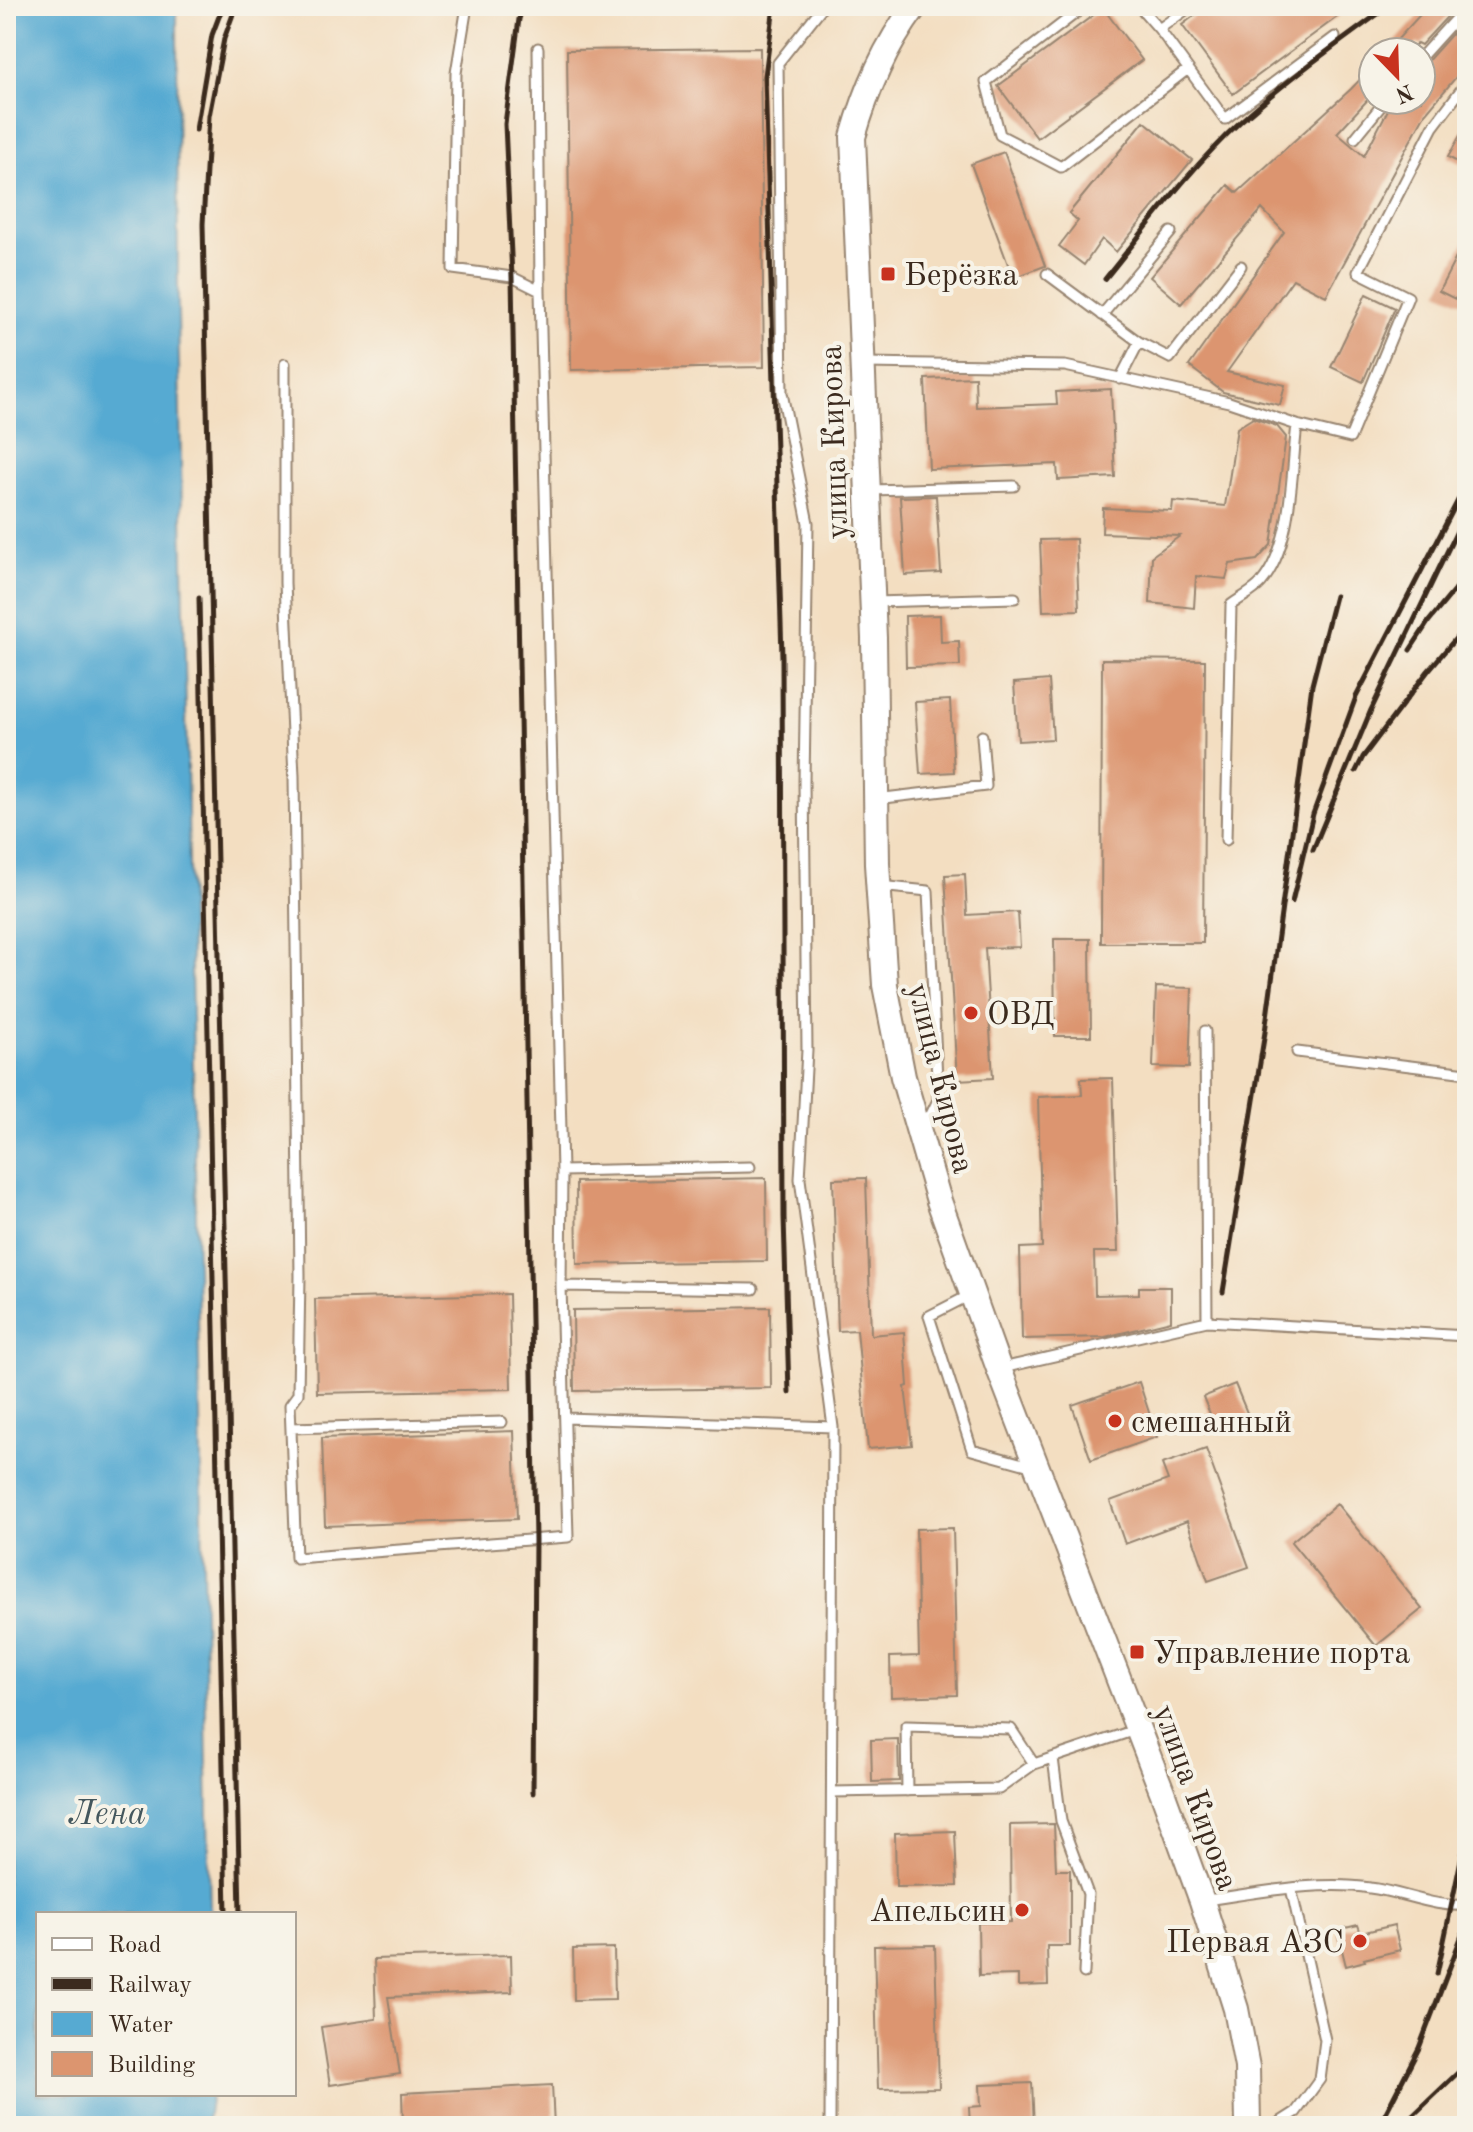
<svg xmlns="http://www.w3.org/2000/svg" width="1473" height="2132" viewBox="0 0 1473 2132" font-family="'Old Standard TT',serif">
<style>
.water{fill:#56aad2;stroke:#486a78;stroke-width:2}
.building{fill:#dc956f}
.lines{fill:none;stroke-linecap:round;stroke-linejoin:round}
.service-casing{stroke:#978470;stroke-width:13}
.secondary-casing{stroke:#978470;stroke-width:28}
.service{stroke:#fff;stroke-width:9}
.secondary{stroke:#fff;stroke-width:24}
.rail{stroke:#3b2a1e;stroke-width:5}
.poi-dot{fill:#c8321e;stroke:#f7f3e8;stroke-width:3}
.labels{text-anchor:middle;stroke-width:8;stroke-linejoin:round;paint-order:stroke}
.poi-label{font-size:32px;fill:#3b2a1e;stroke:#f7f3e8;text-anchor:start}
.street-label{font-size:32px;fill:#3b2a1e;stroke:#f7f3e8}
.water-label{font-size:34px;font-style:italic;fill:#44575d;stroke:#f7f3e8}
</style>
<rect width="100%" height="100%" fill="#f7f3e8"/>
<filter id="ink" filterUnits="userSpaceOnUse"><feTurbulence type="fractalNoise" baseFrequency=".0125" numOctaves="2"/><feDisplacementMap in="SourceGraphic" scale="16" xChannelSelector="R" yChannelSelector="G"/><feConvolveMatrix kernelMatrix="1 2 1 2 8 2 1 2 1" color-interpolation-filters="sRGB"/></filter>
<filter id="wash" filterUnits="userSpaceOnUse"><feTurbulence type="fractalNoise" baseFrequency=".006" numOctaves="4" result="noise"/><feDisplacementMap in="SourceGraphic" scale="32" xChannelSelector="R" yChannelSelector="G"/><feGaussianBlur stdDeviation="1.8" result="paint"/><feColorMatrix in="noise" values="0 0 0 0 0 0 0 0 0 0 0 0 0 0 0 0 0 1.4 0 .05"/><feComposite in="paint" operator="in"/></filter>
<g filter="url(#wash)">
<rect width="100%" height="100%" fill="#f3dec1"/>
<path class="water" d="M6,6H177L178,312L210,1914H38V2094H211L206,2126H6Z"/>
<g id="blocks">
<path class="building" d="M1207,6H1352L1233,94L1182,25Z
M1428,6H1457L1421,45L1417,43L1409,52H1386Z
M1103,8L1142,60L1037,138L998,86Z
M1467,17V64L1425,114L1326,296L1293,279L1227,372L1285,385L1280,405L1223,392L1189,366L1284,232L1262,209L1181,304L1150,277L1228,185L1237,193L1351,89L1373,66V94L1337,133L1364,156L1393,100H1421V64L1427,62Z
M760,48L764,367L571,370L567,50Z
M1144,121L1192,160L1116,252L1102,239L1084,265L1059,246L1078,221L1069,213Z
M1467,123V167L1448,157Z
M1004,152L1045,266L1013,278L971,164Z
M1467,236V305L1439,291Z
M1366,294L1395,308L1363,382L1331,367Z
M975,377L976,407L1057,404L1056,392L1111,389L1115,477L1058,480L1057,464L929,469L925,379Z
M1253,418L1277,426L1286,437L1271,545L1257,560L1230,564L1226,579L1196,576L1194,608L1150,603L1152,556L1180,536L1102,533L1103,508L1172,511L1173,501L1225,506L1237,428Z
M936,496L941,573L905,575L900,497Z
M1076,539L1079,610L1043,611L1040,540Z
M940,615L941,642L959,641L960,666L906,667L905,616Z
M1102,659L1205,660L1203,943H1101Z
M1049,680L1053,739L1018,741L1014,683Z
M950,700L954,772L920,774L915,702Z
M965,874L967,915L1018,912L1020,947L985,948L993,1078L957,1080L945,875Z
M1054,939H1090L1091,1036H1055Z
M1156,987L1192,988L1189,1068L1153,1067Z
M1113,1078L1118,1252H1094L1095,1295L1139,1294V1287H1171V1321L1105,1337L1022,1339L1020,1248L1042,1247L1038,1097L1082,1095L1081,1079Z
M766,1178L767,1261L577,1264L576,1182Z
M866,1178L871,1335L904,1332L908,1386L905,1387L912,1445L868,1449L857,1330L838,1331L833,1179Z
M509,1294L511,1389L317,1393L315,1299Z
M770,1307L771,1388L574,1391L573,1310Z
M1139,1382L1157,1437L1091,1460L1072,1405Z
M1235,1384L1250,1420L1218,1433L1203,1397Z
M514,1431L517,1519L325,1526L322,1438Z
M1206,1449L1249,1567L1208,1581L1187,1521L1125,1544L1110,1501L1168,1480L1162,1464Z
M1337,1504L1422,1609L1376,1646L1291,1542Z
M953,1528L957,1695L891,1697L890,1657L919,1656L916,1529Z
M898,1739L899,1781L872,1782L871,1740Z
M1054,1824L1056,1870H1070V1946H1047L1048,1985L1018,1986V1975L979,1976L978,1923L1011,1922L1010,1825Z
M955,1831L957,1886L896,1887L895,1833Z
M1358,1925L1361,1933L1394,1925L1400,1950L1364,1959L1365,1961L1346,1966L1337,1930Z
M935,1945L939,2088L878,2089L874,1946Z
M614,1948L615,1999L574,2000L573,1949Z
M511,1955L512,1992L388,1997L400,2074L330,2085L321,2027L376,2019L374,1959Z
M1032,2083L1034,2126H970L969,2107L981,2106L980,2085Z
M552,2085L554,2126H403L402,2093Z"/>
</g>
</g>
<g filter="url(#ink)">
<use href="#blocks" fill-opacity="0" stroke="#978470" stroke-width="2"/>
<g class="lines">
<g class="service-casing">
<path id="service" d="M467,6L456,73L453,269L512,277L540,291
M823,6L778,63L782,393L808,523L804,783L807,1050L800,1179L833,1427
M1085,6L986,82L1000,135L1061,167L1188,69
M1139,6L1159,29L1225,119L1335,37
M1159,29L1191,6
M1421,57L1467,6
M1355,138L1386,100
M1047,274L1139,342
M1102,315L1171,232
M865,363L1065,366L1229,402L1297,425C1291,471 1293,546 1261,583C1253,592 1240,598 1231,605L1226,840
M285,364V583L294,776L300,1276L298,1394L290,1405L296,1558L568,1537L561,1286L562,1171L540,291L538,48
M1120,379L1139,342L1170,358L1241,266
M1297,425L1350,438L1408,297L1358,272L1433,127L1467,82
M871,490L1014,486
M875,602L1015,598
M876,799L986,786L982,736
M879,886L928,891L938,1100L923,1131
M1297,1052L1467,1073
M562,1171L750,1167
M561,1286L753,1289
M972,1294L929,1316L972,1450L1034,1467
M1207,1321L1467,1336
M1002,1368L1207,1321L1205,1031
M566,1418L833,1427L830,2126
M291,1428L502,1422
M1053,1758L1061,1821L1088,1894L1084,1973
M907,1791L906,1726L1011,1729L1034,1764
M832,1792L999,1789L1034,1764L1135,1730
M1205,1900C1257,1893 1319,1880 1370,1888C1402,1892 1435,1908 1467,1905
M1274,2126L1296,2112L1320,2079L1325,2040L1291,1888"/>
</g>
<g class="secondary-casing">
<path id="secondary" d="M915,6C885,47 867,88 853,137L874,638L877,864L885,985L903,1077L939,1201L999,1369L1163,1794L1202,1901L1236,2009L1247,2067L1248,2126"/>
</g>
<use href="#service" class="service"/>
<use href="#secondary" class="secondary"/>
<path class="rail" d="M236,6L224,39L209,116L203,224L240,1914
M523,6L519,19L505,124L512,277L535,1540L533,1793
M774,6L765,76L782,657L784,1217L789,1393
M196,130L212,35L223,6
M1105,279C1148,226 1190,168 1240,122C1287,80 1338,43 1389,6
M199,598L226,1914
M1410,650L1429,621L1467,575
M1356,771L1363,757L1428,671L1467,625
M1313,850L1371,710L1467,510
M1292,902L1313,814L1356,697L1467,483
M1223,1292L1265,1032L1312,685L1335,596
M1437,1974L1467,1831
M1379,2126L1419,2048L1467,1922
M1402,2126L1467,2064"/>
</g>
</g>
<g class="poi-dot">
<rect x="880" y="266" width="16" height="16" rx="4"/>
<circle cx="971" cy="1013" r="8"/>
<circle cx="1115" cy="1421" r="8"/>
<rect x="1129" y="1644" width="16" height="16" rx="4"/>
<circle cx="1022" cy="1910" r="8"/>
<circle cx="1360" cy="1941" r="8"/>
</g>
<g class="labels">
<g class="poi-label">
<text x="904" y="285">Берёзка</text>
<text x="987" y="1024">ОВД</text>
<text x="1131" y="1432">смешанный</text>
<text x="1153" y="1663">Управление порта</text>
<text x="1006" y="1921" text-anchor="end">Апельсин</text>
<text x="1344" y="1952" text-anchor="end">Первая АЗС</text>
</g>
<g class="street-label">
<text transform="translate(833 442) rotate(-92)" y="11">улица Кирова</text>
<text transform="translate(942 1078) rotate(76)" y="11">улица Кирова</text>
<text transform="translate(1197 1797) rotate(70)" y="11">улица Кирова</text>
</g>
<g class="water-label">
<text x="107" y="1824">Лена</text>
</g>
</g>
<rect width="1473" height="2132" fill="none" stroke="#f7f3e8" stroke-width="32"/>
<rect x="36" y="1912" width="260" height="184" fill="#f7f3e8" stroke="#aca397" stroke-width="2"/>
<rect x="52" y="1938" width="40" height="12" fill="#ffffff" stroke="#aca397" stroke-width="2"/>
<text x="108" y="1952" font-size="24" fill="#3b2a1e">Road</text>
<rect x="52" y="1978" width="40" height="12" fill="#3b2a1e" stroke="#aca397" stroke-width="2"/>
<text x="108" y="1992" font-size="24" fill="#3b2a1e">Railway</text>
<rect x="52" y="2012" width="40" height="24" fill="#56aad2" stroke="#aca397" stroke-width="2"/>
<text x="108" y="2032" font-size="24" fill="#3b2a1e">Water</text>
<rect x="52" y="2052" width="40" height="24" fill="#dc956f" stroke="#aca397" stroke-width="2"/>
<text x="108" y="2072" font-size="24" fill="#3b2a1e">Building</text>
<g transform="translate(1397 76) rotate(157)"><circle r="38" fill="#f7f3e8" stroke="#aca397" stroke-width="2"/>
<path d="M0-6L14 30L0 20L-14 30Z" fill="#c8321e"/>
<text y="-12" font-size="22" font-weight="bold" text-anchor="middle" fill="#3b2a1e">N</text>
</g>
</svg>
